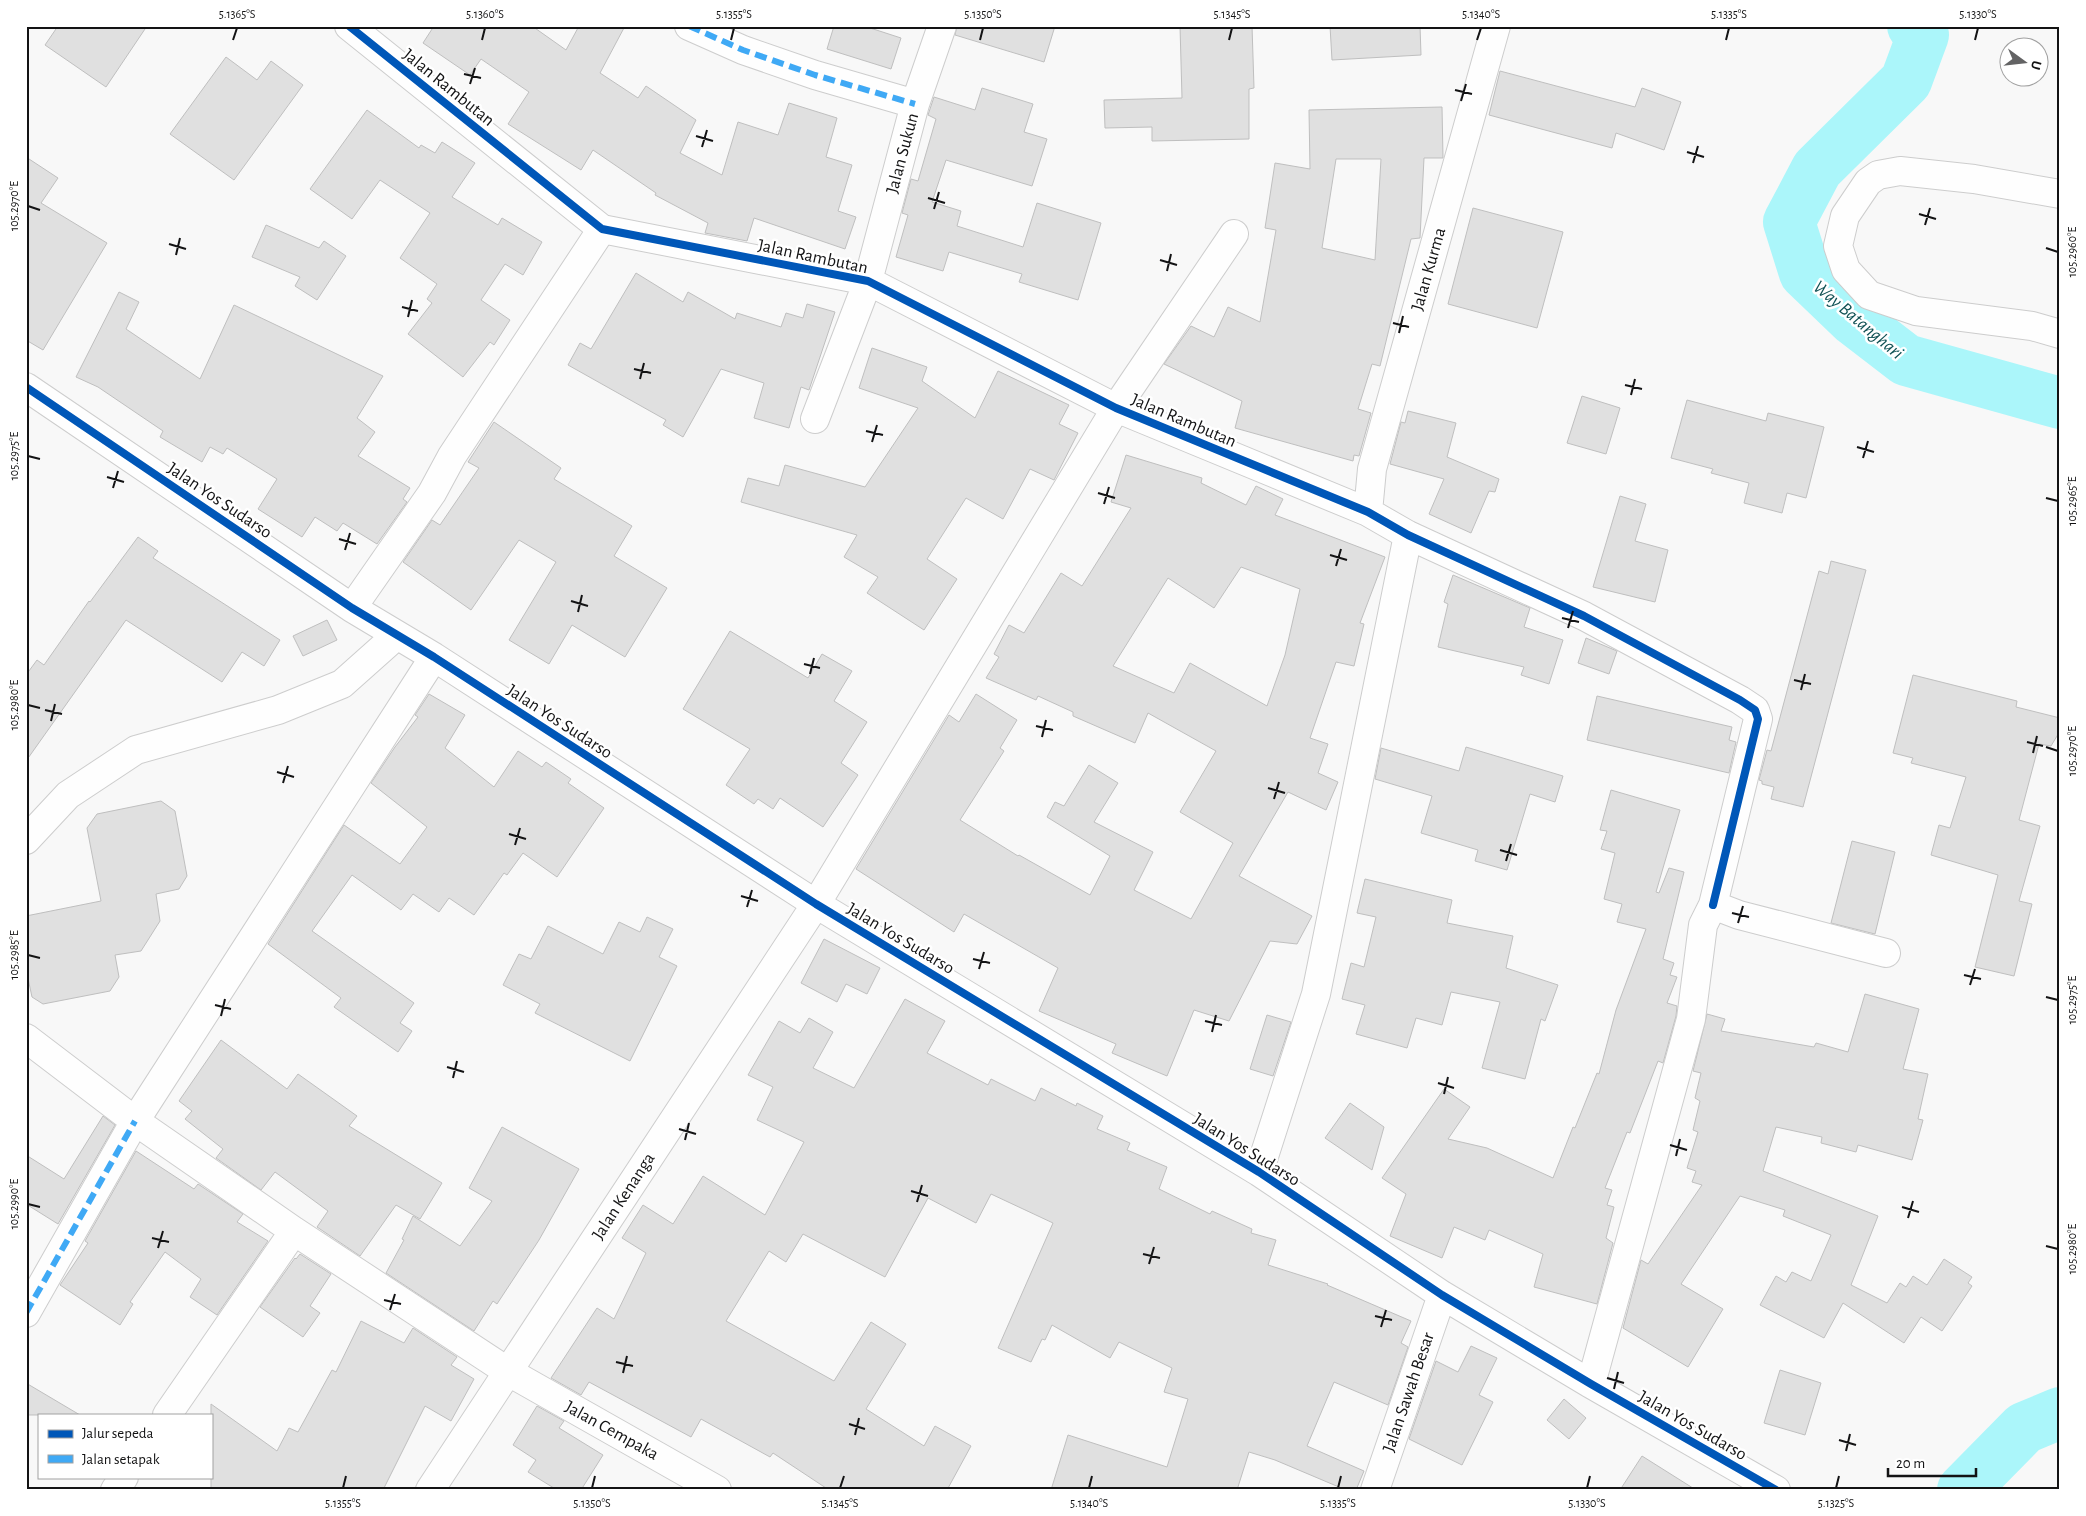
<svg xmlns="http://www.w3.org/2000/svg" width="2086" height="1516" viewBox="0 0 2086 1516" font-family="'Alegreya Sans',sans-serif">
<style>
.lines{fill:none;stroke-linecap:round;stroke-linejoin:round}
.river{stroke:#abf6fa;stroke-width:52}
.building{fill:#e0e0e0;stroke:#bfbfbf;fill-rule:evenodd}
.minor-casing{stroke:#cdcdcd;stroke-width:30}
.minor{stroke:#fefefe;stroke-width:28}
.quiet{stroke:#3fa9f5;stroke-width:6;stroke-dasharray:12 6;stroke-linecap:butt}
.cycleway-casing{stroke:#fff;stroke-width:11}
.cycleway{stroke:#0057b8;stroke-width:8}
.ticks{fill:none;stroke:#131314;stroke-width:2}
.labels{text-anchor:middle;stroke-width:5;stroke-linejoin:round;paint-order:stroke}
.street-label{font-size:18px;fill:#131314;stroke:#fff}
.water-label{font-size:19px;font-style:italic;fill:#105154;stroke:#fff}
.neatline{fill:none;stroke:#131314;stroke-width:2}
.ticks-label{font-size:12px;text-anchor:middle;fill:#131314}
</style>
<rect width="100%" height="100%" fill="#f8f8f8"/>
<g class="lines">
<path class="river" d="M1913,26L1923,35L1906,81L1817,169L1789,222L1805,273L1854,320L1906,360L2060,403
M1963,1490L2024,1428L2060,1413"/>
</g>
<path class="building" d="M58,26H147L106,87L45,45Z
M434,26H532L566,50L579,26H625L600,73L638,98L646,86L696,120L680,153L722,175L738,122L778,135L789,103L837,118L826,157L852,165L838,211L856,217L845,249L754,218L747,241L705,233L708,223L655,195L656,193L593,150L581,170L508,124L529,92L481,59L470,75L423,43Z
M834,26H864L901,38L891,69L827,49Z
M957,26H1055L1044,62L955,35Z
M1180,26H1252L1254,88L1249,89V139L1152,141V127L1105,128L1104,100L1182,98Z
M1330,26H1420L1421,55L1332,60Z
M226,57L257,80L271,61L303,85L234,180L170,134Z
M1500,71L1635,107L1642,88L1681,102L1664,150L1616,133L1612,148L1489,115Z
M982,88L1033,104L1024,132L1047,139L1032,186L946,160L932,202L961,211L957,226L1023,247L1037,203L1101,223L1078,300L1019,282L1022,274L949,252L943,271L896,257L908,215L902,213L911,179L918,181L936,119L928,115L934,97L975,110Z
M1442,107L1443,158H1424L1420,238L1411,239L1380,366L1372,364L1358,409L1371,413L1359,456L1354,455L1353,461L1235,428L1242,401L1164,364L1191,326L1214,337L1228,307L1260,322L1276,230L1265,228L1275,163L1310,169L1309,110ZM1336,159H1381L1375,260L1322,248Z
M367,110L419,148L421,145L435,153L442,142L475,163L452,197L498,225L502,218L542,242L523,275L505,264L481,300L510,320L494,345L490,342L463,377L408,334L432,303L427,299L437,284L400,258L430,213L380,180L352,219L310,189Z
M26,157L58,178L41,203L107,243L43,350L26,340Z
M1473,208L1563,232L1537,328L1448,304Z
M266,225L319,248L324,241L346,256L317,300L295,286L300,277L252,257Z
M636,273L683,302L688,292L735,319L737,313L781,327L786,313L803,318L807,304L835,312L809,390L801,387L789,428L754,418L764,383L721,369L683,437L663,425L666,420L568,365L580,343L591,349Z
M119,292L139,302L126,329L200,379L234,305L383,376L357,418L375,432L358,456L410,488L403,499L407,502L377,544L343,523L337,531L315,517L302,537L258,509L277,479L227,448L223,454L210,447L202,462L160,437L163,431L98,387L76,377Z
M872,348L927,367L922,381L975,418L998,371L1069,405L1059,424L1078,433L1054,480L1030,469L1003,519L966,498L927,559L957,579L924,630L867,593L878,577L844,557L857,535L741,502L748,478L779,486L785,465L865,487L918,408L859,388Z
M1582,396L1620,408L1606,454L1567,443Z
M1687,400L1766,421L1768,413L1824,427L1806,498L1787,493L1782,513L1744,503L1749,483L1711,473L1713,469L1671,458Z
M1408,411L1456,423L1447,457L1499,479L1495,492L1489,491L1471,533L1429,514L1444,479L1390,464L1401,422L1405,423Z
M494,422L561,468L554,479L632,526L614,556L667,588L625,657L572,625L549,664L509,640L556,562L519,540L471,610L403,562L432,520L440,525L479,468L468,462Z
M1126,455L1202,478L1201,483L1246,505L1256,486L1283,499L1275,515L1385,557L1360,623L1364,624L1354,666L1336,662L1310,738L1328,744L1318,773L1338,782L1326,810L1288,792L1239,876L1312,916L1297,944L1270,941L1229,1021L1194,1010L1167,1076L1112,1053L1116,1044L1039,1011L1058,968L964,914L954,932L856,869L949,715L959,722L976,694L1017,720L1000,748L1004,751L960,820L1018,856L1019,855L1090,895L1110,856L1047,817L1055,802L1064,806L1089,765L1118,783L1094,822L1153,852L1134,890L1191,919L1233,843L1180,812L1216,751L1148,713L1135,743L1073,716V712L1038,696L1036,700L986,678L999,657L994,654L1009,625L1024,633L1061,573L1082,586L1131,508L1111,502ZM1241,567L1300,589L1285,655L1267,706L1190,663L1174,693L1113,666L1168,578L1214,608Z
M1620,496L1646,504L1635,541L1668,550L1655,602L1593,587Z
M138,537L158,551L153,558L280,640L264,666L242,652L222,682L126,620L26,761V675L37,660L44,665L89,601L90,602Z
M1831,561L1866,570L1803,807L1771,799L1774,787L1762,784V781L1759,780L1767,750L1771,751L1819,571L1828,574Z
M1453,575L1530,608L1524,627L1563,640L1549,684L1521,675L1524,667L1438,647L1448,604L1444,602Z
M327,620L337,640L303,656L293,636Z
M730,631L808,678L822,654L852,671L834,701L867,722L841,763L858,775L823,827L780,798L773,809L758,799L754,804L726,785L750,749L683,709Z
M1586,638L1617,651L1609,674L1578,663Z
M1913,675L2017,701L2016,707L2060,718V731L2051,746L2039,744L2019,820L2040,826L2019,901L2032,904L2014,976L1975,967L1998,875L1931,855L1939,825L1950,828L1966,777L1911,763L1913,758L1893,753Z
M429,694L465,715L445,748L494,787L518,751L542,767L546,762L571,779L568,783L604,808L557,877L523,853L507,875L504,873L474,915L449,898L439,912L413,894L401,910L352,875L312,931L414,1003L400,1023L412,1031L398,1052L334,1007L341,998L268,944L344,825L400,864L427,827L371,783L395,747L418,717L415,715Z
M1597,696L1732,727L1729,740L1736,742L1729,773L1587,740Z
M1466,747L1563,776L1555,802L1530,794L1507,870L1475,861L1478,850L1421,833L1432,796L1375,779L1381,748L1459,771Z
M1611,790L1680,810L1656,892L1659,893L1669,868L1684,872L1663,959L1674,963L1670,975L1677,977L1667,1003L1677,1006L1676,1016L1663,1063L1658,1061L1630,1133L1627,1132L1605,1188L1612,1190L1607,1205L1614,1207L1606,1238L1613,1243L1597,1304L1534,1287L1543,1254L1489,1230L1485,1240L1454,1227L1442,1258L1390,1236L1406,1194L1382,1178L1444,1089L1470,1107L1448,1139L1487,1148L1553,1178L1573,1127L1575,1128L1597,1073L1599,1074L1616,1010L1646,929L1617,922L1622,904L1604,899L1615,853L1601,849L1607,831L1600,830Z
M161,801L175,811L187,876L179,889L156,894L160,921L141,951L115,955L119,977L110,991L43,1004L32,997L26,969V916L101,901L87,828L97,814Z
M1852,841L1895,852L1875,934L1831,923Z
M1365,879L1452,900L1447,923L1513,936L1506,968L1558,985L1545,1021L1541,1019L1525,1079L1482,1068L1500,1002L1451,992L1442,1025L1416,1018L1407,1048L1356,1034L1365,1005L1342,999L1351,963L1364,967L1376,917L1357,913Z
M647,917L673,929L659,957L677,966L630,1061L535,1013L540,1004L503,985L519,954L531,959L548,926L603,954L619,922L640,932Z
M824,939L880,968L867,994L846,984L837,1002L801,983Z
M1865,994L1919,1009L1903,1069L1928,1074L1918,1119L1923,1120L1912,1160L1858,1145L1856,1152L1821,1143L1822,1137L1776,1127L1763,1171L1878,1216L1851,1285L1887,1303L1900,1283L1906,1287L1913,1276L1927,1285L1944,1259L1972,1277L1968,1283L1972,1286L1942,1331L1921,1317L1904,1343L1843,1303L1824,1338L1760,1305L1776,1276L1786,1282L1792,1272L1811,1281L1831,1235L1783,1216L1785,1210L1740,1196L1681,1284L1723,1309L1688,1367L1623,1328L1641,1260L1648,1264L1702,1185L1692,1182L1696,1171L1687,1168L1698,1132L1693,1130L1700,1101L1695,1098L1701,1073L1693,1071L1707,1014L1725,1019L1721,1031L1814,1047L1816,1043L1848,1052Z
M905,999L945,1021L927,1053L988,1085L991,1079L1035,1101L1041,1088L1076,1106L1077,1103L1103,1116L1097,1129L1130,1143L1127,1150L1167,1167L1159,1189L1210,1214L1212,1211L1252,1229L1251,1233L1276,1240L1268,1265L1328,1284L1327,1285L1411,1321L1401,1343L1408,1347L1388,1405L1334,1382L1307,1446L1364,1471L1356,1490H1346L1275,1460L1249,1452L1237,1490H1051L1068,1435L1167,1467L1188,1399L1164,1392L1172,1368L1119,1342L1110,1358L1052,1325L1045,1340L1042,1339L1031,1362L998,1348L1053,1223L991,1194L976,1223L928,1198L885,1277L803,1234L786,1262L769,1251L726,1321L834,1381L871,1322L906,1344L866,1409L924,1446L935,1426L971,1446L947,1490H829L773,1453L770,1457L701,1419L691,1437L589,1382L581,1395L551,1378L597,1308L614,1319L646,1253L622,1238L643,1205L673,1224L703,1176L765,1215L804,1142L757,1120L773,1087L748,1075L779,1021L800,1033L809,1018L833,1032L813,1068L854,1088Z
M1267,1015L1291,1022L1273,1076L1250,1069Z
M221,1040L287,1089L298,1074L357,1116L349,1126L442,1183L420,1219L396,1205L360,1256L317,1227L328,1211L275,1172L261,1190L216,1158L223,1149L185,1119L192,1111L179,1101Z
M1350,1103L1384,1127L1372,1170L1325,1138Z
M103,1116L115,1125L58,1224L26,1204V1155L64,1179Z
M502,1127L579,1169L539,1240L497,1304L493,1301L474,1331L386,1273L404,1240L402,1239L413,1216L460,1246L492,1201L469,1188Z
M136,1151L194,1189L198,1184L243,1214L237,1222L268,1241L217,1315L190,1297L201,1279L165,1252L130,1302L133,1304L120,1325L60,1285L88,1243L85,1241Z
M300,1254L331,1274L310,1306L320,1313L303,1337L260,1307L295,1258L296,1259Z
M361,1321L404,1343L413,1328L457,1357L451,1365L474,1379L451,1421L425,1406L383,1490H211V1404L277,1451L289,1428L298,1432L332,1370L336,1372Z
M1471,1346L1497,1358L1479,1395L1493,1402L1462,1465L1409,1439L1436,1361L1458,1372Z
M1780,1370L1821,1383L1805,1435L1764,1423Z
M26,1383L80,1415H26Z
M1564,1399L1586,1418L1569,1439L1547,1420Z
M537,1406L564,1421L559,1428L603,1455L581,1490H557L528,1472L536,1460L513,1445Z
M1642,1456L1696,1490H1620Z"/>
<g class="lines">
<g class="minor-casing">
<path id="minor" d="M349,26L602,229L868,281L1116,408L1368,512L1408,535L1584,616L1740,700L1755,710L1758,719L1713,905
M689,26L743,50L815,75L915,104
M2060,194L1974,179L1900,171L1878,175L1868,182L1845,216L1838,246L1846,270L1869,295L1916,311L2032,326L2060,334
M26,387L352,608L434,657L816,904L1259,1172L1442,1295L1591,1384L1776,1490
M815,419L868,281L915,104L942,26
M1368,512L1372,469L1496,26
M352,608L432,493L452,456L602,229
M26,840L68,795L136,750L278,710L342,684L397,635
M26,1038L135,1121L294,1231L507,1371L717,1490
M1259,1172L1316,994L1408,535
M26,1313L135,1121L434,657
M1591,1384L1691,1019L1703,925L1713,905L1739,915L1886,953
M167,1415L294,1231
M115,1490L124,1477
M430,1490L816,904L1116,408L1234,234
M1375,1490L1442,1295"/>
</g>
<use href="#minor" class="minor"/>
<path class="quiet" d="M689,26L743,50L815,75L915,104
M26,1313L135,1121"/>
<g class="cycleway-casing">
<path id="cycleway" d="M349,26L602,229L868,281L1116,408L1368,512L1408,535L1584,616L1740,700L1755,710L1758,719L1713,905
M26,387L352,608L434,657L816,904L1259,1172L1442,1295L1591,1384L1776,1490"/>
</g>
<use href="#cycleway" class="cycleway"/>
</g>
<path class="ticks" d="M233,40L237,28M482,40L485,28M731,40L734,28M980,40L983,28M1229,40L1232,28M1477,40L1481,28M1726,40L1729,28M1975,40L1978,28M464,74L481,78M470,84L475,68M1455,90L1472,94M1461,101L1466,84M696,136L713,141M702,147L707,130M1687,152L1704,157M1693,163L1698,146M928,198L945,203M28,206L40,210M934,209L939,192M1919,214L1936,219M1925,225L1930,208M169,244L186,249M2046,248L2058,252M176,255L180,238M1160,260L1177,265M1167,271L1171,254M402,307L418,311M408,317L412,300M1393,323L1409,327M1399,333L1403,316M634,369L651,373M640,379L644,363M1625,385L1642,389M1631,395L1635,379M866,431L883,435M872,442L877,425M1857,447L1874,452M28,456L40,459M1863,458L1868,441M107,477L124,482M113,488L118,471M1098,493L1115,498M2046,498L2058,501M1104,504L1109,487M339,539L356,544M345,550L350,533M1330,555L1347,560M1336,566L1341,549M571,601L588,606M578,612L582,595M1562,618L1579,622M1568,628L1573,611M804,664L820,668M810,674L814,658M1794,680L1811,684M1801,690L1805,674M28,705L40,708M45,710L62,714M51,721L55,704M1036,726L1053,730M1042,737L1046,720M2027,742L2043,746M2046,747L2058,751M2033,753L2037,736M277,772L294,777M283,783L288,766M1268,788L1285,793M1274,799L1279,782M509,834L526,839M515,845L520,828M1500,850L1517,855M1506,861L1511,844M741,896L758,901M747,907L752,890M1732,913L1749,917M1738,923L1743,906M28,955L40,958M973,959L990,963M979,969L984,952M1964,975L1981,979M1970,985L1975,969M2046,997L2058,1000M215,1005L231,1009M221,1016L225,999M1205,1021L1222,1025M1212,1032L1216,1015M447,1067L464,1072M453,1078L457,1061M1438,1083L1454,1088M1444,1094L1448,1077M679,1129L696,1134M685,1140L689,1123M1670,1145L1687,1150M1676,1156L1680,1139M911,1191L928,1196M917,1202L922,1185M28,1204L40,1207M1902,1207L1919,1212M1908,1218L1913,1201M152,1238L169,1242M2046,1246L2058,1249M158,1248L163,1231M1143,1254L1160,1258M1149,1264L1154,1247M384,1300L401,1304M390,1310L395,1294M1375,1316L1392,1320M1381,1327L1386,1310M616,1362L633,1366M623,1373L627,1356M1607,1378L1624,1383M1614,1389L1618,1372M849,1424L865,1429M855,1435L859,1418M1839,1440L1856,1445M1846,1451L1850,1434M343,1488L346,1476M592,1488L595,1476M840,1488L844,1476M1089,1488L1092,1476M1338,1488L1341,1476M1587,1488L1590,1476M1836,1488L1839,1476"/>
<g class="labels">
<g class="street-label">
<text transform="translate(449 87) rotate(39)" y="6">Jalan Rambutan</text>
<text transform="translate(902 153) rotate(-75)" y="6">Jalan Sukun</text>
<text transform="translate(813 256) rotate(12)" y="6">Jalan Rambutan</text>
<text transform="translate(1428 269) rotate(-74)" y="6">Jalan Kurma</text>
<text transform="translate(1184 420) rotate(23)" y="6">Jalan Rambutan</text>
<text transform="translate(220 500) rotate(34)" y="6">Jalan Yos Sudarso</text>
<text transform="translate(560 721) rotate(33)" y="6">Jalan Yos Sudarso</text>
<text transform="translate(901 938) rotate(31)" y="6">Jalan Yos Sudarso</text>
<text transform="translate(1247 1149) rotate(32)" y="6">Jalan Yos Sudarso</text>
<text transform="translate(623 1196) rotate(-57)" y="6">Jalan Kenanga</text>
<text transform="translate(1408 1392) rotate(-71)" y="6">Jalan Sawah Besar</text>
<text transform="translate(1693 1425) rotate(30)" y="6">Jalan Yos Sudarso</text>
<text transform="translate(612 1430) rotate(29)" y="6">Jalan Cempaka</text>
</g>
<g class="water-label">
<text transform="translate(1859 319) rotate(40)" y="7">Way Batanghari</text>
</g>
</g>
<rect width="2086" height="1516" fill="none" stroke="#ffffff" stroke-width="55"/>
<rect x="38" y="1414" width="175" height="65" fill="#ffffff" stroke="#a1a1a1"/>
<rect x="48" y="1430" width="25" height="8" fill="#0057b8" stroke="#a1a1a1"/>
<text x="82" y="1438" font-size="15" fill="#131314">Jalur sepeda</text>
<rect x="48" y="1455" width="25" height="8" fill="#3fa9f5" stroke="#a1a1a1"/>
<text x="82" y="1464" font-size="15" fill="#131314">Jalan setapak</text>
<g transform="translate(2024 62) rotate(105)"><circle r="24" fill="#ffffff" stroke="#a1a1a1"/>
<path d="M0-4L9 19L0 12L-9 19Z" fill="#636364"/>
<text y="-8" font-size="14" font-weight="bold" text-anchor="middle" fill="#131314">U</text>
</g>
<path d="M1888 1468v8h88v-8" fill="none" stroke="#131314" stroke-width="2.5"/>
<text x="1896" y="1468" font-size="15" fill="#131314" stroke="#ffffff" stroke-width="4" paint-order="stroke">20 m</text>
<rect x="28" y="28" width="2030" height="1460" class="neatline"/>
<g class="ticks-label">
<text x="237" y="18">5.1365°S</text>
<text x="485" y="18">5.1360°S</text>
<text x="734" y="18">5.1355°S</text>
<text x="983" y="18">5.1350°S</text>
<text x="1232" y="18">5.1345°S</text>
<text x="1481" y="18">5.1340°S</text>
<text x="1729" y="18">5.1335°S</text>
<text x="1978" y="18">5.1330°S</text>
<text transform="translate(14 206) rotate(-90)" y="4">105.2970°E</text>
<text transform="translate(2072 252) rotate(-90)" y="4">105.2960°E</text>
<text transform="translate(14 456) rotate(-90)" y="4">105.2975°E</text>
<text transform="translate(2072 501) rotate(-90)" y="4">105.2965°E</text>
<text transform="translate(14 705) rotate(-90)" y="4">105.2980°E</text>
<text transform="translate(2072 751) rotate(-90)" y="4">105.2970°E</text>
<text transform="translate(14 955) rotate(-90)" y="4">105.2985°E</text>
<text transform="translate(2072 1000) rotate(-90)" y="4">105.2975°E</text>
<text transform="translate(14 1204) rotate(-90)" y="4">105.2990°E</text>
<text transform="translate(2072 1249) rotate(-90)" y="4">105.2980°E</text>
<text x="343" y="1507">5.1355°S</text>
<text x="592" y="1507">5.1350°S</text>
<text x="840" y="1507">5.1345°S</text>
<text x="1089" y="1507">5.1340°S</text>
<text x="1338" y="1507">5.1335°S</text>
<text x="1587" y="1507">5.1330°S</text>
<text x="1836" y="1507">5.1325°S</text>
</g>
</svg>
